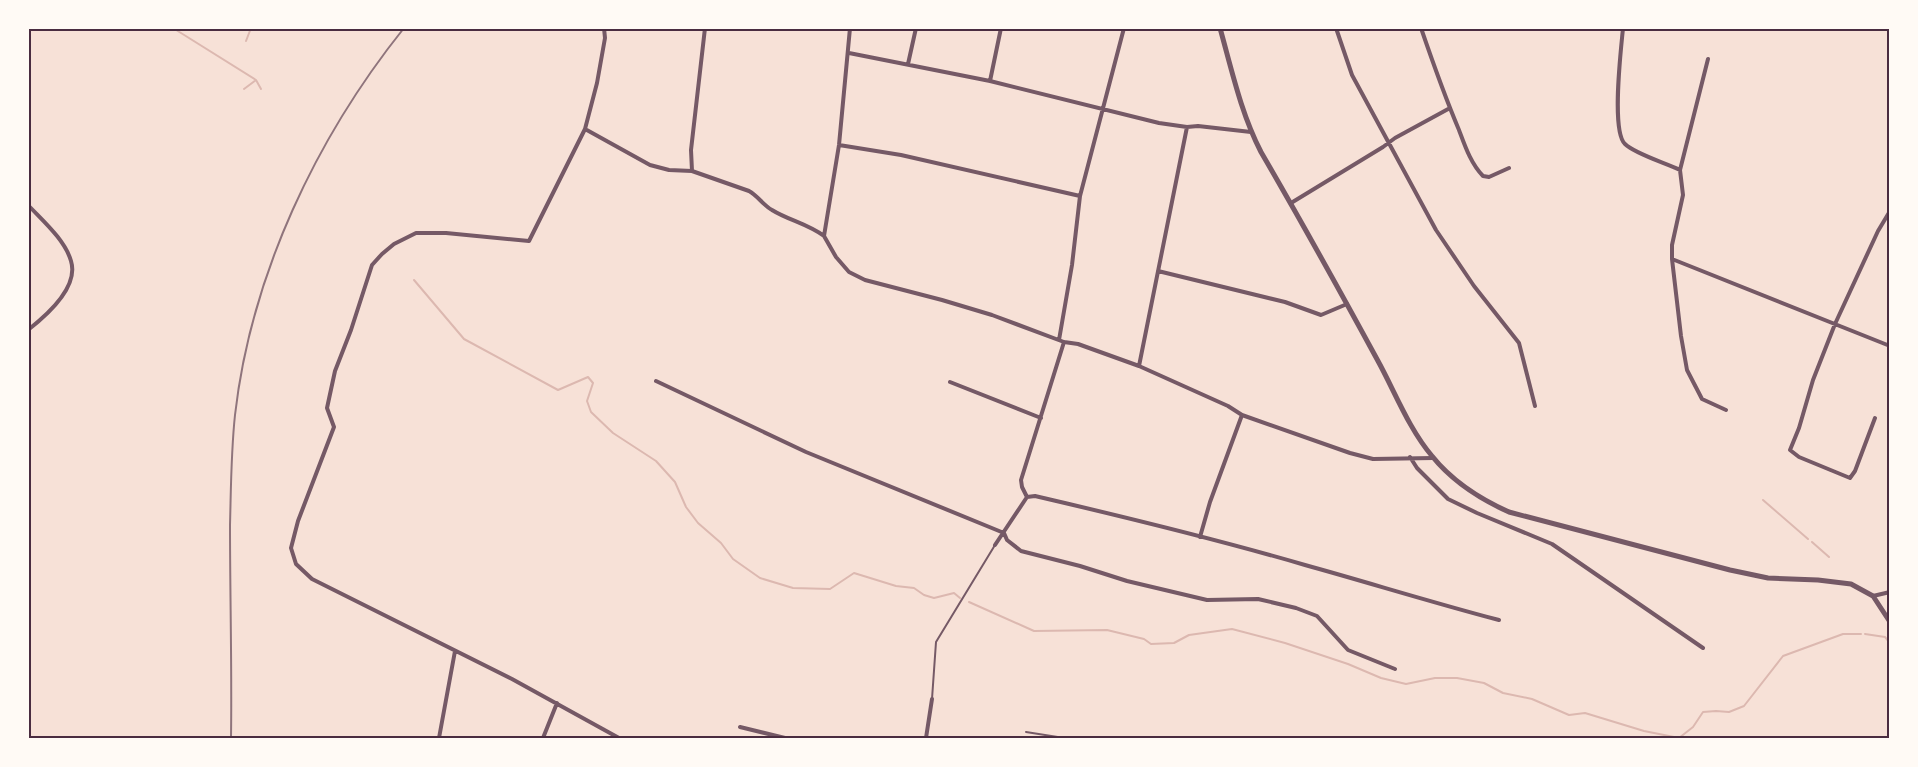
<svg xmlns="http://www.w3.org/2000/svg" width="1918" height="767" viewBox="0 0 1918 767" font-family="Arial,sans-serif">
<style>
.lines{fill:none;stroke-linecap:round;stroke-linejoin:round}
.stream{stroke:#dcb8b0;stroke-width:2}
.service{stroke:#755966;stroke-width:2}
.minor{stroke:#755966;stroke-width:4}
.tertiary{stroke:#755966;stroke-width:5}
.rail{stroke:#8f747c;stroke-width:2}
.neatline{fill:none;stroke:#4a2c40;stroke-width:2}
</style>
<rect width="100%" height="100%" fill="#f7e1d7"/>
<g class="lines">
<path class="stream" d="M173,28L256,80L261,89
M246,41L251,28
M244,89L256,80
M414,280L464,339L558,390L588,377L593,383L587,401L591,412L613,433L656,461L675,482L686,507L698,523L721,543L733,559L760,578L793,588L830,589L854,573L896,586L914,588L924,595L934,598L954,593L960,598
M1763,500L1808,539
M1812,542L1829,557
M969,602L1034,631L1107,630L1144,639L1151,644L1174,643L1189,635L1232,629L1285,643L1348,664L1381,678L1406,684L1435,678H1457L1484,683L1503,693L1532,699L1569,715L1585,713L1644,731L1679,738L1693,727L1703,712L1716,711L1729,712L1744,706L1783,656L1843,634H1861
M1865,634L1885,637L1890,643"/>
<path class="service" d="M932,699L936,642L995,545
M1026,732L1064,738"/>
<path class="minor" d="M604,28L605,38L597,83L585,129L529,241L446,233H416L394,244L382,254L372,265L351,330L335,371L327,408L334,427L298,521L291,548L296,564L312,579L512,679L619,738
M850,28L839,145L824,236L836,257L849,272L865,280L942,300L992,315L1064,342L1078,344L1139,366L1228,406L1242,415L1350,453L1373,459L1433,458
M1336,28L1352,75L1436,230L1474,286L1519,343L1535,406
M1421,28C1433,63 1445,97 1459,130C1465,146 1471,164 1483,176L1489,177L1509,168
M1623,28C1621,50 1611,131 1625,144C1635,154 1666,163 1680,170
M1888,28L1890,31
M849,53L990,81L1159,123L1187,127L1198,126L1251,132
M1708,59L1680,170L1683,195L1672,245V259L1681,336L1687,370L1702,399L1726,410
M908,64L916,28
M990,81L1001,28
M585,129L650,165L669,170L692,171L749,191C758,196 763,205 772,210C788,220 808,224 824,236
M839,145L901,155L1080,196
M692,171L691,150L705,28
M1291,203L1383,147L1395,138L1450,108
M28,205C43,221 65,240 71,261C79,287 46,316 28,330
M1672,259L1890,346
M1158,271L1285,302L1321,315L1347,304
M1059,340L1072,265L1080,196L1124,28
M1139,366L1187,127
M656,381L806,452L1004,533L1007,540L1021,551L1080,566L1127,581L1207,600L1258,599L1296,608L1317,616L1348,650L1395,669
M950,382L1041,418
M1875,418L1855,471L1850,478L1799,457L1790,450L1799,428L1813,380L1835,324L1878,231L1890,211
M1410,457L1417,468L1448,499L1477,513L1552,544L1703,648
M1027,497L1035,496C1125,517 1216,539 1305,565C1370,583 1434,603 1499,620
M1200,537L1210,502L1242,415
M995,545L1027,497L1022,487L1021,480L1064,342
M1873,596L1890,592
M740,727L785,738
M439,738L455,651
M543,738L557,703
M926,738L932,699"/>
<path class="tertiary" d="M1220,28C1232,71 1241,113 1261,152C1301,221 1340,291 1378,361C1395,392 1409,429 1432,456C1452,481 1480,499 1509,512L1730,570L1768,578L1818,580L1851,584L1873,596L1890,622"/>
<path class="rail" d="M231,738C232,667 230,596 230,525C231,488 231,452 235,415C251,275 316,138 404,28"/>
</g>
<rect width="1918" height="767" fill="none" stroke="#fffaf5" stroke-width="60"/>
<rect x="30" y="30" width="1858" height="707" class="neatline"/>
</svg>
